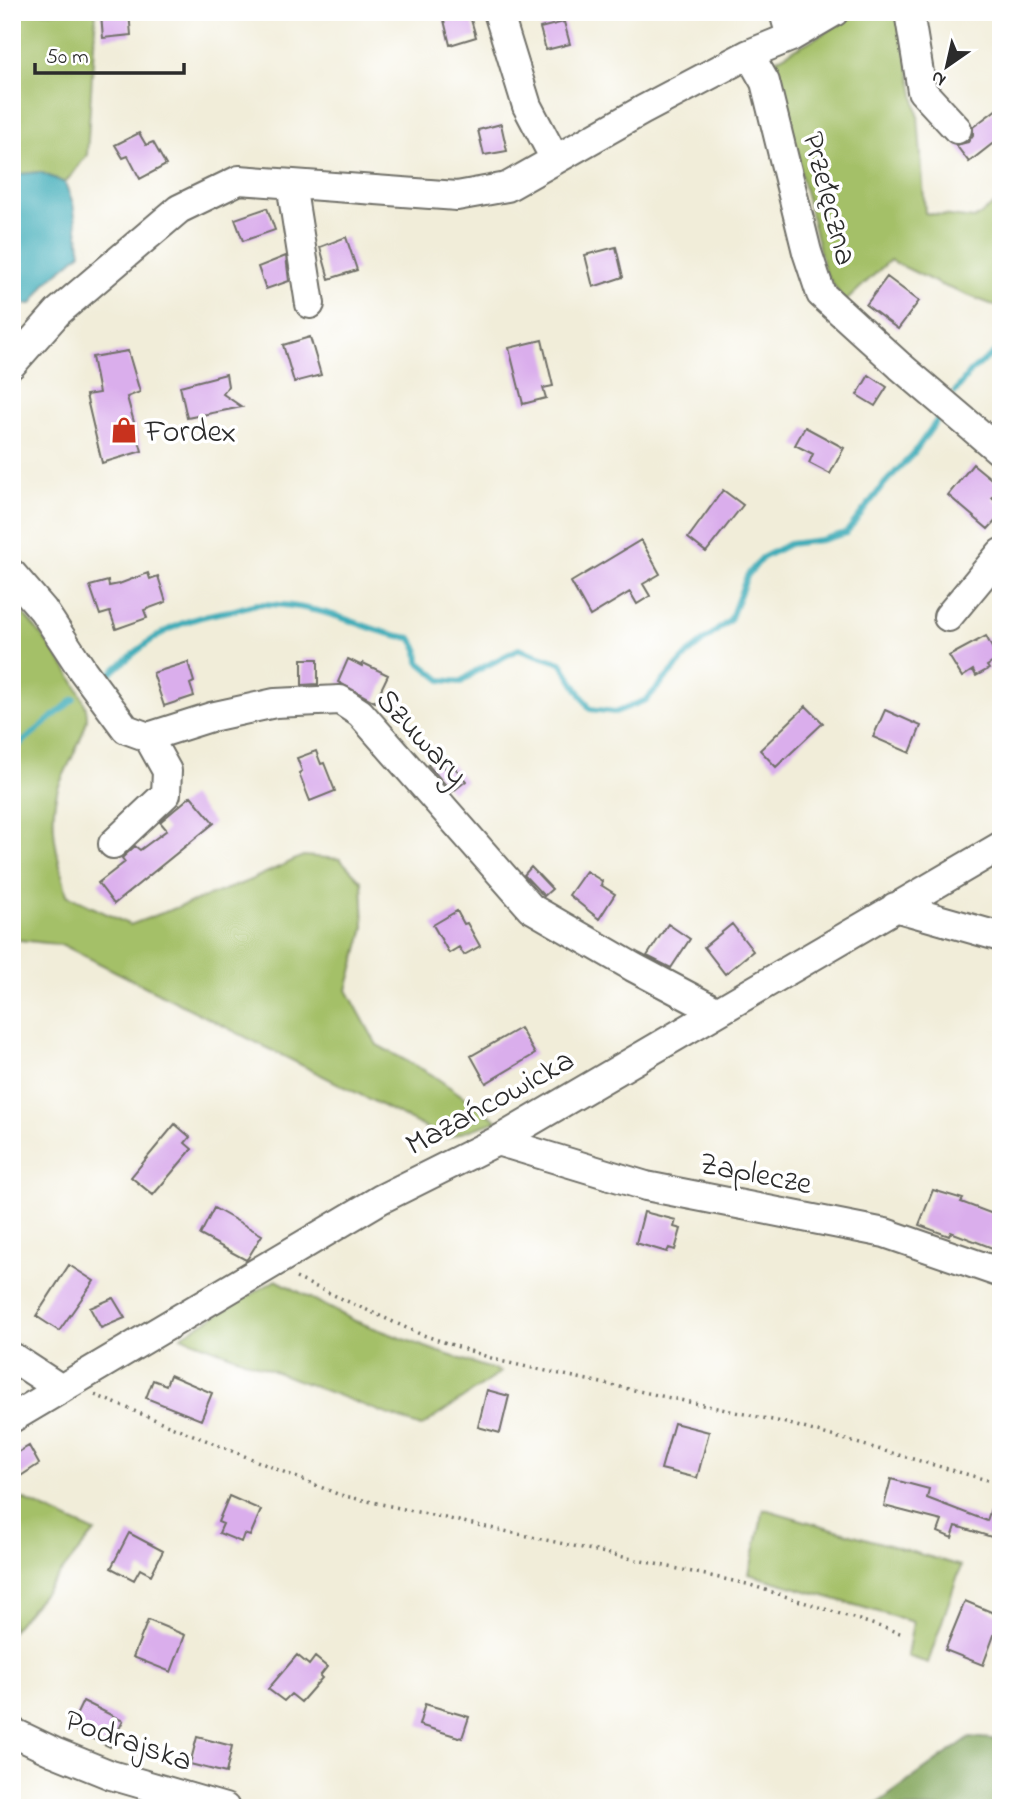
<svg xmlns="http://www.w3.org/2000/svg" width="1013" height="1820" viewBox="0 0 1013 1820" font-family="'Indie Flower',sans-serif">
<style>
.green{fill:#a4c068;stroke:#68764a;stroke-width:2}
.forest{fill:#83a65c;stroke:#576844;stroke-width:2}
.water{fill:#3cacb8;stroke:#346c72;stroke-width:2}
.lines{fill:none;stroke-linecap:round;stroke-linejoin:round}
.stream{stroke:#3cacb8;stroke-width:6}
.building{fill:#daaeec}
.minor-casing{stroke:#706f68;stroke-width:32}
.path{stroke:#706f68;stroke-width:3.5;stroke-dasharray:2 5;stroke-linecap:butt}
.minor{stroke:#fff;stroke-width:28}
.labels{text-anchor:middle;stroke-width:7;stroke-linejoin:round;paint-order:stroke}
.street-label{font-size:32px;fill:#2b2b2b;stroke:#fff}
.poi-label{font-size:32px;fill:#2b2b2b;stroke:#fff;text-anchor:start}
</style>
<rect width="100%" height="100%" fill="#fff"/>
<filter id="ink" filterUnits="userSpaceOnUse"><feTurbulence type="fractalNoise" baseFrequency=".0143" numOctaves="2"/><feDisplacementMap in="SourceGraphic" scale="14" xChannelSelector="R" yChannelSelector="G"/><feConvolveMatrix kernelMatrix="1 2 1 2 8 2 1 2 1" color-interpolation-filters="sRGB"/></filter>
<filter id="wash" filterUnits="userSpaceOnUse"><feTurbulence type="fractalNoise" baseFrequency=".00686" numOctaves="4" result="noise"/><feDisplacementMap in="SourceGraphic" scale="28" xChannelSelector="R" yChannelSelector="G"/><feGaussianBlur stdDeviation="1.57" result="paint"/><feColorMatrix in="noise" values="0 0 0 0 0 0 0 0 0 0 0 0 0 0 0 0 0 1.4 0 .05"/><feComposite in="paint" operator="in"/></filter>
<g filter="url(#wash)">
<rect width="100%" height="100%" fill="#f1edd9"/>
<path class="green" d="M12,12H96L87,155L65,183L40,172L12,175Z
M855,12H898L918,115L925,213L974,219L1001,200V308L941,285L890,260L845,302L825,272L773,61L830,30Z
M12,602C32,622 89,690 87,718C86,733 64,772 58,788C47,823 59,861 67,895L130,925L246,882L303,856L340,859L362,882L364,928L347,990L377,1045L431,1074L498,1121L446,1138L63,945L12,939Z
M276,1280L355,1321L439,1352L501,1372L421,1427L181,1336Z
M12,1494L95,1532L12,1631Z
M764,1509L961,1566L928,1663L907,1656L913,1622L749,1574Z"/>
<path class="forest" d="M970,1737L1001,1740V1808H871Z"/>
<path class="water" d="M40,172L65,183L73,203L81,253L47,282L32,304H12V175Z"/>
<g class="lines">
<path class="stream" d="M955,392L970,372L996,351L1001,344
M109,675C150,638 173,620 229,611C239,610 250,604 260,604C277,604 297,606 313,610C347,616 376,634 411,638L418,649L419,662L441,680L461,682L476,671L519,649L561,663L590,709L615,712L646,700L690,652L730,620L747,576L762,558L789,544L821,540L846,533L885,483L913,454L938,419
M12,751L74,699"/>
</g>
<g id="blocks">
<path class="building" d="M129,12L131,35L103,38L101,14Z
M442,12H460L461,18L470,16L476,37L450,45Z
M564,22L570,44L546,50L540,28Z
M1001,106V137L969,162L956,145L968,142L973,135V127Z
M501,124L507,151L484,155L478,130Z
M139,133L146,145L153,142L166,165L140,179L128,156L123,158L115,145Z
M267,208L275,230L243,241L235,219Z
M346,237L357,270L329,279L320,247Z
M616,247L623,277L593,287L585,255Z
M286,256L289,281L266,289L258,267Z
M887,277L919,301L898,329L866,305Z
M310,337L321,375L294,382L283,345Z
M542,340L553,386L543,388L546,398L523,404L509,348Z
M128,351L140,392L127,397L142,451L102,463L86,395L99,393L92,357Z
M226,374L228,386L223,394L242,407L187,418L180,386Z
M869,375L887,387L875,406L857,395Z
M805,427L844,448L830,474L809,463L813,454L795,445Z
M973,464L1001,487L992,498L1001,506V515L988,529L948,495Z
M723,490L743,505L706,552L688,538Z
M641,540L660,574L643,584L650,596L637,604L630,592L590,616L571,582Z
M148,573L150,579L158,576L166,602L144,610L147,618L116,629L110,612L100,615L90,586L108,581L109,586L119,584Z
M986,636L998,659L987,666L989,669L976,676L973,670L962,677L949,656Z
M302,659H318V684L302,685Z
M348,659L362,666L363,663L388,675L375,702L338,682Z
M188,662L194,682L190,684L194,696L164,706L153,673Z
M806,706L823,723L776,767L760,750Z
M885,710L921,726L910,753L873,737Z
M316,751L321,764L324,763L335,791L310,801L299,773L302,771L297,758Z
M437,758L446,769L452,764L466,781L452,792L428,765Z
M191,796L214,823L114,904L98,883L125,862L122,858L135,846L140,850L167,830L160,822Z
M531,867L552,889L544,896L524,875Z
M586,871L602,881L601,885L615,894L599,919L569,895Z
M457,911L464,924L467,923L480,946L464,955L459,947L449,953L433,925Z
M668,924L690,939L671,968L647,956Z
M732,924L753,951L725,974L704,947Z
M520,1028L535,1054L486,1083L471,1056Z
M175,1124L190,1137L185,1143L192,1149L153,1195L131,1177Z
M933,1190L963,1199L961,1202L1001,1217V1234L995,1249L951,1232L949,1236L919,1225Z
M214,1208L262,1235L248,1258L246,1260L200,1235Z
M644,1212L676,1220L674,1227L681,1229L675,1250L669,1248L667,1252L636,1243Z
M69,1265L94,1281L59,1331L36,1316Z
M113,1298L125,1318L101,1328L90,1308Z
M170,1375L212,1393L201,1420L146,1398L153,1380L166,1385Z
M487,1390L509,1396L500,1433L478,1427Z
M674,1423L709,1432L697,1478L661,1469Z
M29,1446L39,1464L19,1477L12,1466V1456Z
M891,1479L929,1489L927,1498L987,1521L997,1489H1001V1540L956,1526L952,1538L938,1532L942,1521L884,1506Z
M229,1496L261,1510L250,1536L244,1534L241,1542L219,1533L223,1524L218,1522Z
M129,1533L163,1551L151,1575L140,1569L134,1580L111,1568Z
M965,1601L1001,1616L983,1665L945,1650Z
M148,1620L185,1635L171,1672L133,1657Z
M297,1655L309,1665L315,1657L327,1667L320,1676L322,1678L301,1702L291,1694L284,1701L268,1689Z
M83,1701L123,1721L110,1747L70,1728Z
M425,1704L469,1717L462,1738L419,1725Z
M197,1737L232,1746L226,1773L190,1764Z"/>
</g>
</g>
<g filter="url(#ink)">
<use href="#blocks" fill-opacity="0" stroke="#706f68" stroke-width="2"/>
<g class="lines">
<g class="minor-casing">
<path id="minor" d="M498,12L527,106L555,159
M784,12L791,37
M909,12L922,91L957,129
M749,54L765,82L807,252L821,294L900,366L1001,452
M291,184L310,304
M12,364L58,312L179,209L239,180L457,196L507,187L643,110L749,54L791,37L834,12
M12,574L43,610L83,671L126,729L148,737L211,717L275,703L340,700L360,713L531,908L633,967L716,1011
M948,617L1001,553
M113,844L166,794L167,771L148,737
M895,907L1001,937
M497,1141L646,1186L885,1233L1001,1273
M12,1357L61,1389
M12,1418L381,1199L497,1141L1001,846
M12,1732L54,1752L111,1775L225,1808"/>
</g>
<path class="path" d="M296,1278L420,1334L500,1361L786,1423L1001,1484
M95,1395L340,1495L747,1584L903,1634"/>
<use href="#minor" class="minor"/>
</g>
</g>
<defs>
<g id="shop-bare" transform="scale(2.1)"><path d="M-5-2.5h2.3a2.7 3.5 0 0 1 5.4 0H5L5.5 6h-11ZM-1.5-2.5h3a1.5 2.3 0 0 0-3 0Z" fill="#c8321e" stroke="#fff" stroke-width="2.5" paint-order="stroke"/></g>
</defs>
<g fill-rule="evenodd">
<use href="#shop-bare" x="124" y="430"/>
</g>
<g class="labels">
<g class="street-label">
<text transform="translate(831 198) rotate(75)" y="11">Przełęczna</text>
<text transform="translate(423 736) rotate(47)" y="11">Szuwary</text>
<text transform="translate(489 1101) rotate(-29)" y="11">Mazańcowicka</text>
<text transform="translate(756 1172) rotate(11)" y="11">Zaplecze</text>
<text transform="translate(129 1739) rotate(19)" y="11">Podrajska</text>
</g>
<g class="poi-label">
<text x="145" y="441">Fordex</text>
</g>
</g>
<rect width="1013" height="1820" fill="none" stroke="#fff" stroke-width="42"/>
<g transform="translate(947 66) rotate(214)" stroke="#ffffff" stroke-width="5" paint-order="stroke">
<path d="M0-5L12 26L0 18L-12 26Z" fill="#2b2b2b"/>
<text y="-10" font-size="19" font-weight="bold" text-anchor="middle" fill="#2b2b2b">N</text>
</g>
<path d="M35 63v10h149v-10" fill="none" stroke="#2b2b2b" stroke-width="3.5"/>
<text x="46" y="63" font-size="21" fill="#2b2b2b" stroke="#ffffff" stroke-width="5" paint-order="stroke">50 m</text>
</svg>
